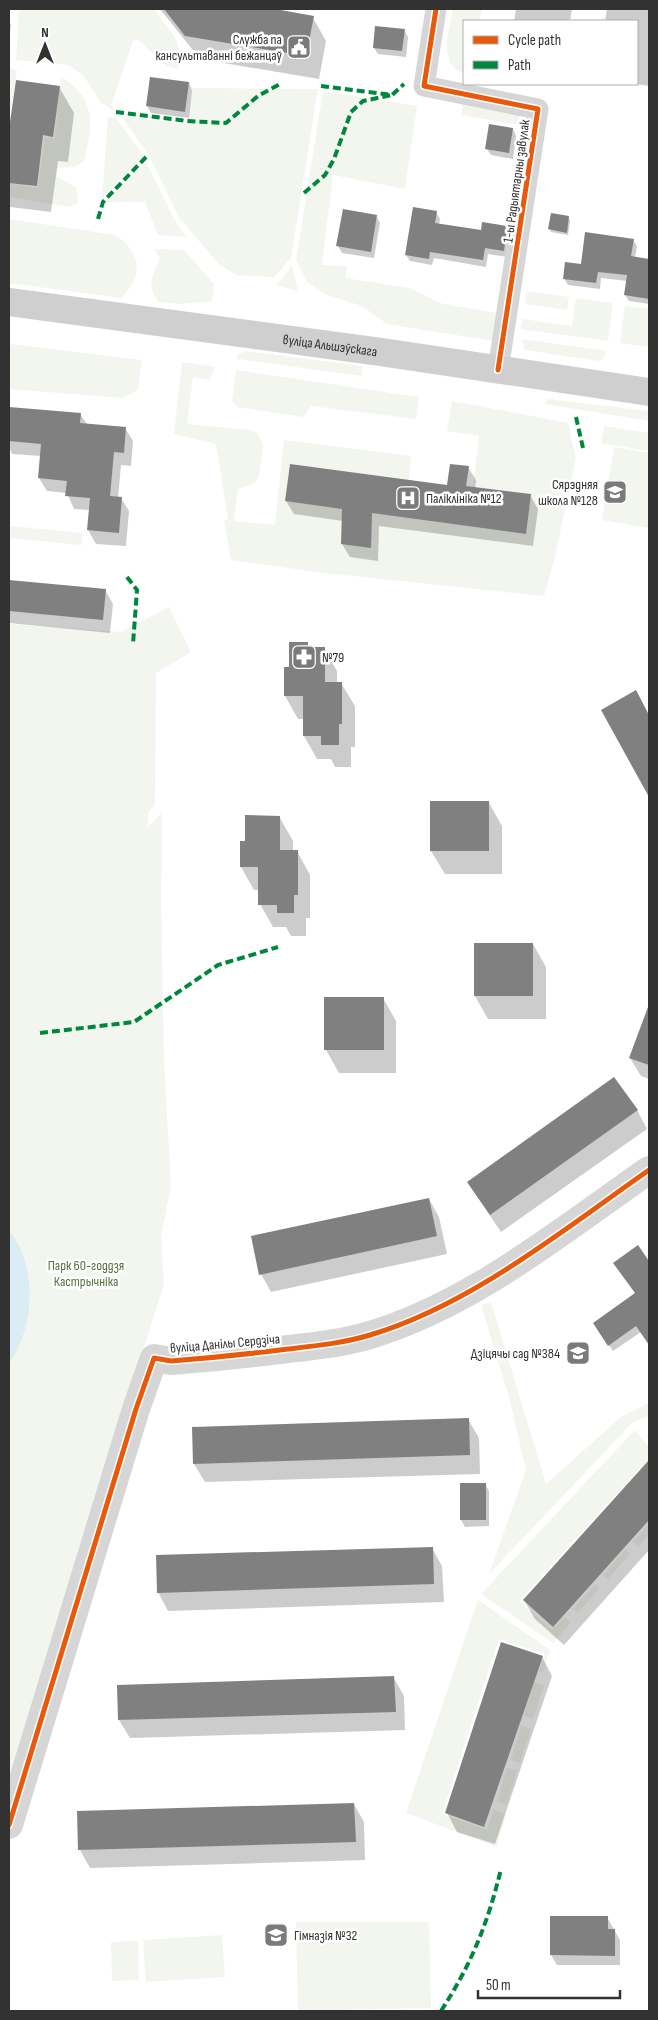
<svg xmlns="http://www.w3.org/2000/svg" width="658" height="2020" viewBox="0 0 658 2020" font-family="'Sofia Sans Condensed',sans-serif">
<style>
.green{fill:#f3f6ee}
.water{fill:#dbecf4}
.shadow{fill:#0003}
.building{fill:#808080}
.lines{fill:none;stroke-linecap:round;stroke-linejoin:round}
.minor{stroke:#d6d6d6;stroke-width:21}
.tertiary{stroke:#d6d6d6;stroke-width:28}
.secondary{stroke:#cfcfcf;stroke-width:28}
.quiet{stroke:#00873e;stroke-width:4;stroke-dasharray:8 4;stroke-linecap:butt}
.cycleway-casing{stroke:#fff;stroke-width:8}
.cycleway{stroke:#e8590c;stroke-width:5}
.labels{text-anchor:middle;stroke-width:5;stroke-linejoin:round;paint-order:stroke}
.poi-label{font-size:14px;fill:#323232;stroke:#fff;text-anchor:end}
.street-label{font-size:14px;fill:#323232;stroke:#fff}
.park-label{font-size:14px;fill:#58703c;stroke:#fff}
</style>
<rect width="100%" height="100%" fill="#fff"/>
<path class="green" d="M19,9H154L174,36L180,50L178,69L167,66L138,40L133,41L111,105L116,112L101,103L83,75L68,65L16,60Z
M453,9H482L480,21H464V74C437,63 449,31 453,9Z
M9,68L17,70L11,111L9,110Z
M61,77C97,99 93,125 84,161L75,167L57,168V177L76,187L78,203L69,207L9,197V184L38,188L45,138H55Z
M192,88L318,89L291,258L274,277L236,275L219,264L179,218L149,155L121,116L187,124Z
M323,91L417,106L405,189L333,175L322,265L347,266L345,278L409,288L443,304L497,313L493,341L387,324L362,306L327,295L307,282L296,260Z
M463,102L520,111L518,125L461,115Z
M108,117L116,118L144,156L102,198Z
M146,162L175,221L187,237L158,235L145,202H106Z
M9,219L115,235C142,253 144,276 121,298L9,283Z
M154,249L184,250L214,284L212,301L179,304L159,302C145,285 153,275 160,258Z
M292,266L298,291L276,285Z
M527,291L569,297L567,310L525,304Z
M576,298L613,303L608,341L521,329L523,319L572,326Z
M625,306L649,309V347L620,343Z
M522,339L606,351L604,358L599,361L525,350Z
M9,344L142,360L138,390L123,398L9,389Z
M246,351L362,366L361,376L237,359L238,354Z
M182,362L215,367L209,380L193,377L187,424L250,430L257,433L263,444L259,477L254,483L238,489L234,521L275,525L284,440L411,456L409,480L290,464L285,501L525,534L531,494L473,487L479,436L447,431L452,401L568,423L576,458L555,557L544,596L325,573L231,560L224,520H228L216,444L174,434Z
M236,370L419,397L416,419L311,406L304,417L237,407L232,400Z
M548,399L649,411V421L545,404Z
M604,426L649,433V451L601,443Z
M614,447L649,453V528L602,520Z
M11,526L82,533L81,545L10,538Z
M169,607L191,652L156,673L155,805L148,813V827L162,812L161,898L164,1061L171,1186L161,1237L164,1284L9,1776V624L121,632Z
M491,1302L546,1484L621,1417L649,1403V1416L633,1422L489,1574L526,1470L509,1397L481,1305Z
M635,1430L649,1447V1472L642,1466L519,1601L552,1630L565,1617L571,1622L553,1643L481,1594Z
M649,1524V1534L638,1546L633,1542Z
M625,1550L630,1554L608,1579L603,1575Z
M595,1584L600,1588L578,1613L573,1609Z
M478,1600L550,1650L543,1673L539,1671L545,1654L499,1639L442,1814L487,1830L494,1810L506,1814L497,1847L406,1813Z
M534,1682L544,1685L533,1719L524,1716Z
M521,1726L531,1729L520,1763L511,1760Z
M507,1768L517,1770L507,1805L497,1802Z
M296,1922H429L431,2008L298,2011Z
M222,1935L225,1977L146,1982L143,1940Z
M138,1941L139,1980L112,1981L111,1942Z"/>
<path class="water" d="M9,1231C38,1264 35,1329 9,1363Z"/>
<path class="shadow" d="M160,9H261L313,18L326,41L319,79L200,59Z
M516,9H572L570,21H514Z
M607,9H649V86L636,84L637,21H605Z
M9,20L11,25L9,41Z
M404,30L408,37L406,57L378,54L374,48Z
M189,83L192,90L189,118L151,113L147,106Z
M59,87L74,113L68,162L58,161L51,212L10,207L9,130L11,131Z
M513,129L516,136L513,159L491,155L487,149Z
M436,212L440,219L439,225L482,232L507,228L510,234L507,257L488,254L486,267L434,258L432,265L410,261L406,255Z
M376,216L380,223L374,258L342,253L338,246Z
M569,218L570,221L568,235L551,232L549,229Z
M633,240L637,246L635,258L649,260V304L629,301L625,295L627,281L601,278L600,289L568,285L564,278L582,265Z
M9,408L80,414L87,424L125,428L133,441L131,466L121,465L118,498H121L129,511L126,546L96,544L88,530L90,510L74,509L67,493L47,491L39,478L41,456L12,454L9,447Z
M468,467L476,480L475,488L530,495L538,509L533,546L379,526L378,561L350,557L342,544L343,521L294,514L286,501L448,487Z
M9,581L105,590L113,604L110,633L9,623Z
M307,643L310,648H324L337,671V683H341L355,706V747H351V767H335L331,759H317L304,736V719H298L285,696L290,669Z
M635,692L649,717V795L602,710Z
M489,803L502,826V874H445L431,851Z
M280,818L293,841V851H297L310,875V918H306V936H291L286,927H273L260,904V890H254L241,867L246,842Z
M533,944L546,967V1019H488L475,996Z
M383,998L396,1021V1073H339L326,1050Z
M649,1007V1079L641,1076L630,1058Z
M637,1110L647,1129L501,1232L468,1183Z
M429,1199L439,1217L447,1254L271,1292L261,1274Z
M638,1247L649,1263V1344L641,1332L613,1351L598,1330L636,1294Z
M468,1419L479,1438L480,1474L205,1482L194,1464Z
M642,1470L649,1477V1550L564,1645L535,1619L524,1600Z
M485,1484L489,1491V1526L465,1527L461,1520Z
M432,1548L442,1566L444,1602L168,1611L158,1592Z
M542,1657L552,1676L495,1844L457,1832L447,1813Z
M394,1678L404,1696L405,1730L130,1738L119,1720Z
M354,1804L364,1822L365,1860L90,1868L80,1850Z
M607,1917L620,1940V1965H557L551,1955Z"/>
<path class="building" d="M164,9H275L314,16L306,56L185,36Z
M375,26L405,29L402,51L373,48Z
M150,77L189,82L185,112L146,106Z
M16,80L60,86L53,137L43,135L37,186L9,183V129Z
M489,124L513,128L509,153L485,149Z
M413,207L437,211L435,223L481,230L482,222L507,226L504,251L485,248L483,260L430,252L429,259L405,255Z
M343,209L377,215L371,252L336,246Z
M551,213L569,216L567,233L548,229Z
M585,232L634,239L631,256L649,259V299L624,295L627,275L598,272L596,283L563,279L565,262L581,264Z
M9,407L81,413L80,423L126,427L124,453L114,452L110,496L122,497L119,533L87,530L90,498L65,496L67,481L38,478L41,444L9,441Z
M290,464L447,485L450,464L469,466L466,486L531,494L526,534L372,513L371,548L341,544L342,509L285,501Z
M9,580L106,589L103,620L9,611Z
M289,642H308V647H325V682H342V724H339V745H321V736H303V696H284V667H289Z
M636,690L649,715V797L601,710Z
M430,801H489V851H430Z
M245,815L280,816V850H298V895H294V913H277V905H258V867H240V841H245Z
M474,943H533V996H474Z
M324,997H384V1050H324Z
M648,1007L649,1008V1065L629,1058Z
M614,1077L638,1110L490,1215L467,1182Z
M429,1198L437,1236L259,1275L251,1236Z
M638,1245L649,1261V1345L636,1326L608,1346L593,1323L635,1293L613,1263Z
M469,1418L470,1455L193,1464L192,1427Z
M649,1460V1520L553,1627L523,1600Z
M460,1483H486V1520H460Z
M433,1547L434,1584L157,1593L156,1555Z
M501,1642L543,1656L484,1827L445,1813Z
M394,1676L396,1712L118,1720L117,1685Z
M354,1803L356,1842L78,1850L77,1811Z
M550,1916H608V1929H615V1956L550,1955Z"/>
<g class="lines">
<path class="minor" d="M436,9L424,86L538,109L498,370"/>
<path class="tertiary" d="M9,1825L136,1409L154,1358L171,1361C210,1358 249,1354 288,1349C315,1346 344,1343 370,1335C471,1305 563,1230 649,1170"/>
<path class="secondary" id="s1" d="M9,302L381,352L649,392"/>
<path class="quiet" d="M321,86L392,95L404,84
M116,112L187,121L226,123L258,96L282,83
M304,193L325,175L334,159L351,112L363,101L392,95
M98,219L103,202L147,156
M576,417L583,448
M127,577L137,590L133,644
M40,1033L134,1022L218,965L278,947
M441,2011C471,1965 488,1923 501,1869"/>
<g class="cycleway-casing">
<path id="cycleway" d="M436,9L424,86L538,109L498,370
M9,1825L136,1409L154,1358L171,1361C210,1358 249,1354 288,1349C315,1346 344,1343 370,1335C471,1305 563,1230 649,1170"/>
</g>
<use href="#cycleway" class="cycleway"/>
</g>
<defs>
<g id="civic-square" transform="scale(1.25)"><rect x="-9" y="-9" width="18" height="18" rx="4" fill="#7a7a7a" stroke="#fff"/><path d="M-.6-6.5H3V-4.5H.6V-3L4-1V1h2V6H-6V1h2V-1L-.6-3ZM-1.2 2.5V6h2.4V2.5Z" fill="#fff"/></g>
<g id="school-square" transform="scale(1.25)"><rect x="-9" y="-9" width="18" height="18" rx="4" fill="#7a7a7a" stroke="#fff"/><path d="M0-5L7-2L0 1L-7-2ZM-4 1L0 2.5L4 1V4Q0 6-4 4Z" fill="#fff"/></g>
<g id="hospital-square" transform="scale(1.25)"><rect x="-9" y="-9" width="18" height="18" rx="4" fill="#7a7a7a" stroke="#fff"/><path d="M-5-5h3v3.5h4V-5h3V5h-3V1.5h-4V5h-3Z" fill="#fff"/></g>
<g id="pharmacy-square" transform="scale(1.25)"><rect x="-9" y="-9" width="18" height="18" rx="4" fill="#7a7a7a" stroke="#fff"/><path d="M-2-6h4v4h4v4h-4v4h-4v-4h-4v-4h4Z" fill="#fff"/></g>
</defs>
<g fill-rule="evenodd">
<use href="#civic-square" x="299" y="47"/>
<use href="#school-square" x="615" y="492"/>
<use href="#hospital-square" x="408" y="498"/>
<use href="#pharmacy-square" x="304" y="657"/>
<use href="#school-square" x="578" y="1353"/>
<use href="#school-square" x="276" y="1935"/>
</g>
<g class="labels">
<g class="poi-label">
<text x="282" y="44">Служба па<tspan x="282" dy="16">кансультаванні бежанцаў</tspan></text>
<text x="598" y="489">Сярэдняя<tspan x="598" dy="16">школа №128</tspan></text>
<text x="426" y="503" text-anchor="start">Паліклініка №12</text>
<text x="322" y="662" text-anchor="start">№79</text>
<text x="560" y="1358">Дзіцячы сад №384</text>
<text x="294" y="1940" text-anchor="start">Гімназія №32</text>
</g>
<g class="street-label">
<text transform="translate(516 181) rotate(-82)" y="5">1-ы Радыятарны завулак</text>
<text dy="5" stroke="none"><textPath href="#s1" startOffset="324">вуліца Альшэўскага</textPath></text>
<text transform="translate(225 1343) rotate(-5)" y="5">вуліца Данілы Сердзіча</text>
</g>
<g class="park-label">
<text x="86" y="1270">Парк 60-годдзя<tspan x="86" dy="16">Кастрычніка</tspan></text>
</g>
</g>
<rect width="658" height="2020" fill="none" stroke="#323232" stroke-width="20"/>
<rect x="463" y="20" width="175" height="65" fill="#ffffff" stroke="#adadad"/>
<rect x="473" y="36" width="25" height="8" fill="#e8590c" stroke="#adadad"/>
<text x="508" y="45" font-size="15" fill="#323232">Cycle path</text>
<rect x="473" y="61" width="25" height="8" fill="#00873e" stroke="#adadad"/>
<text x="508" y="70" font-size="15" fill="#323232">Path</text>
<g transform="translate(45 45)" stroke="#ffffff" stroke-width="4" paint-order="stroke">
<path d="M0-4L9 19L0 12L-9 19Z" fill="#323232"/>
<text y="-8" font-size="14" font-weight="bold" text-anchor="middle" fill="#323232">N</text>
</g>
<path d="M478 1990v8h142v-8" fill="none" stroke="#323232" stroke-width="2.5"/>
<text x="486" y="1990" font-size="15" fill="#323232" stroke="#ffffff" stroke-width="4" paint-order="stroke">50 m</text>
</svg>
